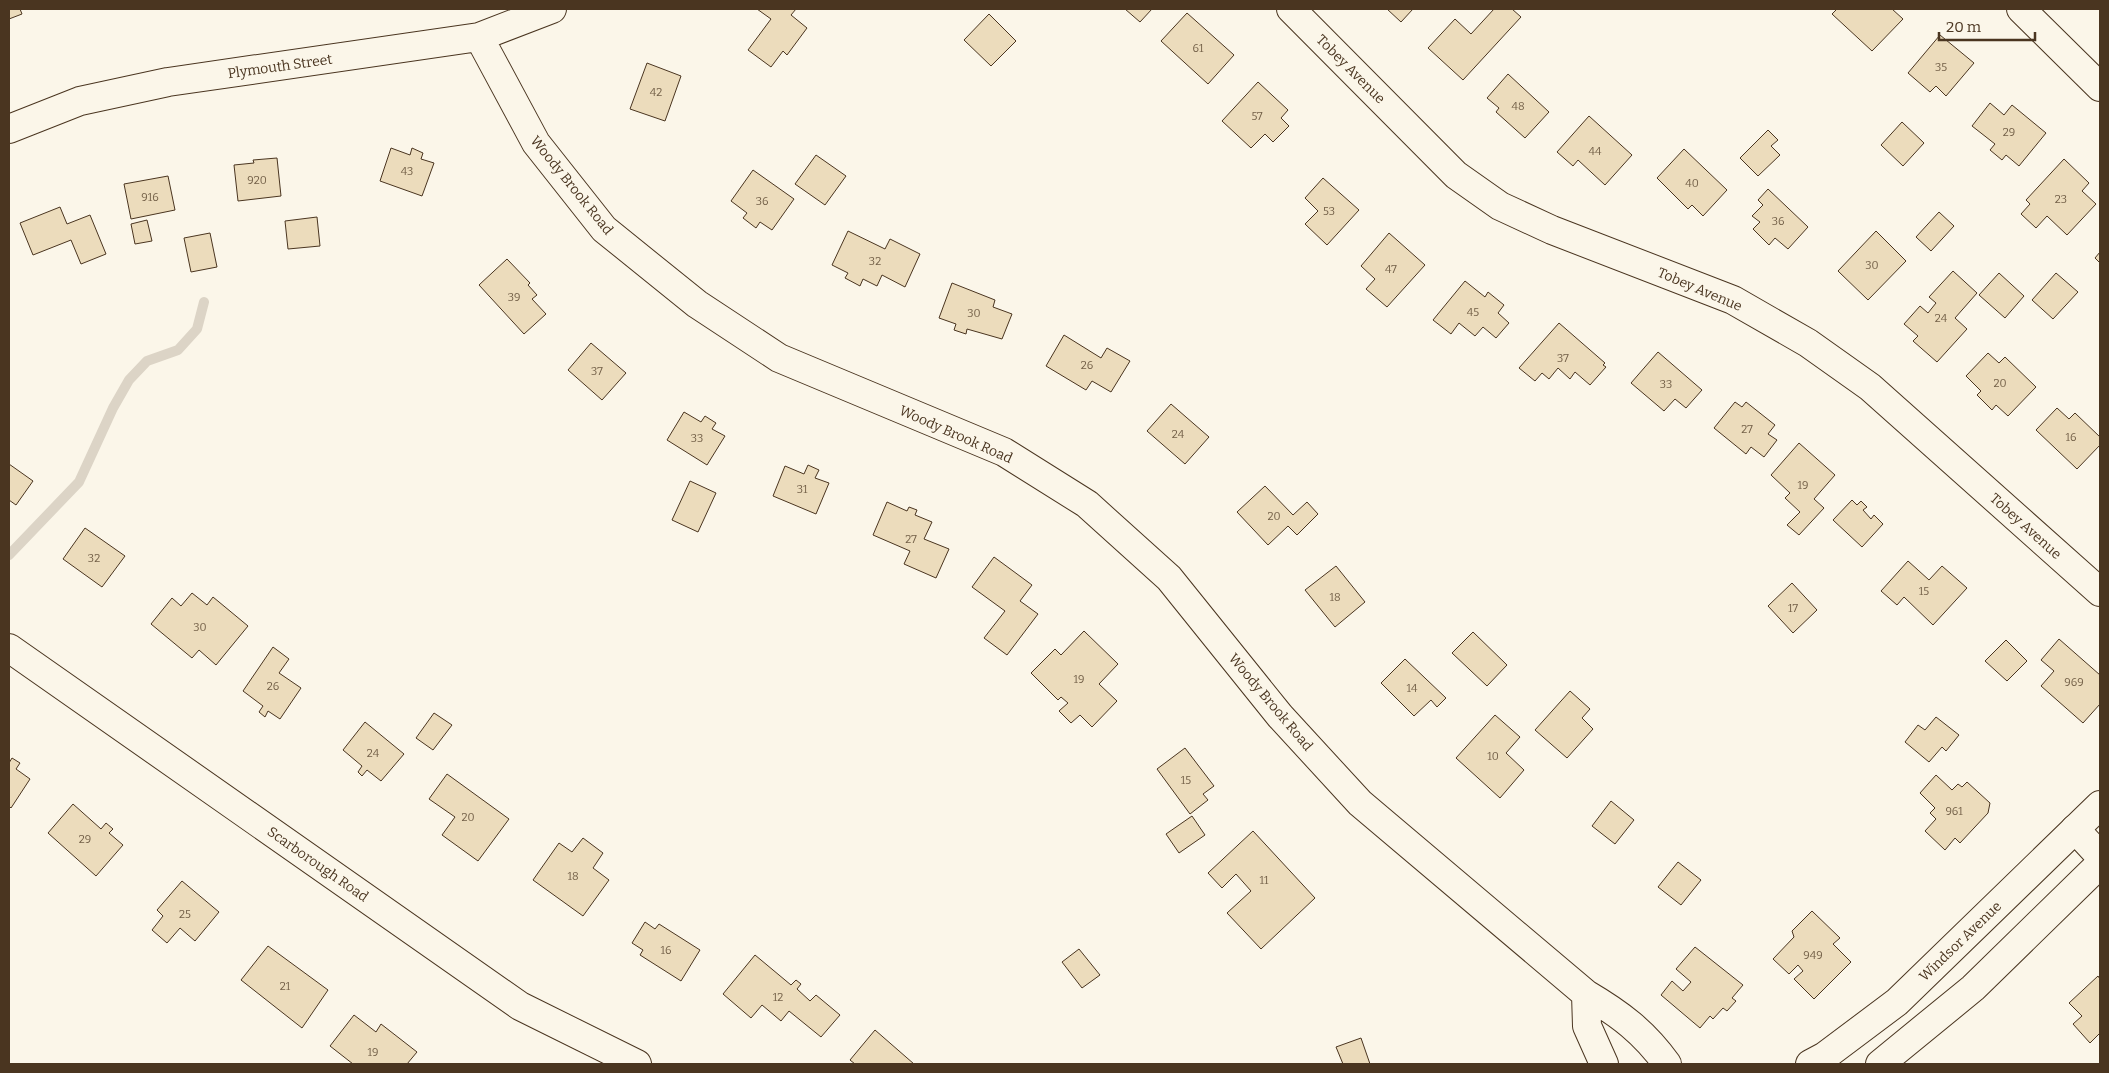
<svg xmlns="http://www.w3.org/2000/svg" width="2109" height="1073" viewBox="0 0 2109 1073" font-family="Bitter,serif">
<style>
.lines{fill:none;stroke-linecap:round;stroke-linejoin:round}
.stream{stroke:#dcd4c6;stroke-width:10}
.building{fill:#ecdcbc;stroke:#4a3520}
.street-casing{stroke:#4a3520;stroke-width:30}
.primary-casing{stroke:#4a3520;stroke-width:30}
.street{stroke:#fbf6e9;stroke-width:28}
.primary{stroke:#fbf6e9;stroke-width:28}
.labels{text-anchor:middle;stroke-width:4;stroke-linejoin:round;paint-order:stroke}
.number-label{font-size:11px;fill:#725f47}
.street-label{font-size:14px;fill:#4a3520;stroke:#fbf6e9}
</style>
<rect width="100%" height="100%" fill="#fbf6e9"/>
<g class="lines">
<path class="stream" d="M9,555L79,482L113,408L129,380L147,361L178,350L197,329L204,302"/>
</g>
<path class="building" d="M9,9H20L22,14L9,19Z
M757,9H796L791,15L807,28L787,55L783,51L771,67L748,50L771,19Z
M1125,9H1152L1140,22Z
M1387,9H1413L1401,22Z
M1494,9H1512L1521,17L1463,80L1428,48L1455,19L1471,34Z
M1837,9H1892L1903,19L1872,51L1832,14Z
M1187,13L1234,55L1208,84L1161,41Z
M989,14L1016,41L991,66L964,40Z
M1940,35L1974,63L1946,96L1936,86L1930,92L1908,73Z
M647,63L681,76L665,121L630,109Z
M1508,74L1549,112L1525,138L1496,112L1499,108L1487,98Z
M1258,82L1288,110L1281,118L1289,126L1273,142L1265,134L1251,148L1222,121Z
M1990,103L2004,115L2012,105L2046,133L2019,166L2006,155L2002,160L1990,150L1995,144L1972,126Z
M1589,116L1632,155L1605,185L1578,160L1573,166L1557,152Z
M1902,122L1924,143L1903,166L1881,145Z
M1768,130L1778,140L1771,146L1780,155L1758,176L1740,158Z
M391,148L410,155L412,148L423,153L421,159L434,163L422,196L380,181Z
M1684,149L1727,190L1703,216L1692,205L1688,209L1657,178Z
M816,155L846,176L825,205L795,184Z
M277,158L281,196L238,201L234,165L254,163L253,160Z
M2064,159L2089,183L2082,191L2096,204L2067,235L2047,216L2036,228L2021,214L2030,204L2026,200Z
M753,170L794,199L772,230L760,222L756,228L743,218L747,213L731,201Z
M168,176L175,210L131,219L124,184Z
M1323,178L1359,210L1327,245L1305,224L1318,211L1305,198Z
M1768,189L1808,227L1788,249L1775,238L1769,245L1753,229L1760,222L1752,216L1763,205L1758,200Z
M60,207L67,224L90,215L106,254L81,264L71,240L33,255L20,223Z
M1939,212L1954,226L1931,251L1916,237Z
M317,217L320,246L288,249L285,221Z
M147,220L152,241L135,244L131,224Z
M848,231L885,249L890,239L920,254L905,287L882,275L877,286L863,279L860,286L845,278L848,273L832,265Z
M1876,231L1906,261L1868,300L1838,271Z
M210,233L217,267L191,272L184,238Z
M1389,233L1425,265L1387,307L1366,289L1375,279L1361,266Z
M2100,252V263L2095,258Z
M507,259L530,283L528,285L537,295L532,299L546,314L524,334L479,285Z
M1953,271L1977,293L1955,318L1967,329L1937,362L1913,341L1918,336L1904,324L1920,306L1928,313L1936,303L1929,297Z
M1999,273L2024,296L2005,318L1979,295Z
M2056,273L2078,292L2053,319L2032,300Z
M1465,281L1485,297L1488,292L1504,305L1498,313L1509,323L1496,338L1483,327L1475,336L1459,323L1451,334L1433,320Z
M952,283L995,300L993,307L1012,314L1002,339L967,329L966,334L954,330L956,324L939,318Z
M1559,323L1605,363L1603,365L1606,367L1590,385L1575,372L1570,379L1558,368L1549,379L1542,373L1535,381L1519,368Z
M1064,335L1101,358L1107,348L1130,361L1111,392L1092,381L1086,390L1046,366Z
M591,343L626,373L602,400L568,370Z
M1658,352L1702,390L1686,408L1675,399L1664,411L1631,383Z
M1988,353L1999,363L2005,357L2036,387L2008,416L1996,405L1992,410L1977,395L1981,391L1966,376Z
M1735,402L1742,407L1746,402L1775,425L1768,434L1777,440L1764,457L1751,447L1746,454L1714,428Z
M1171,404L1209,437L1185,464L1147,431Z
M2057,408L2069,419L2075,413L2100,437V445L2077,469L2036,430Z
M684,412L701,422L705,416L716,423L712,429L725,436L707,465L667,440Z
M1799,443L1835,475L1814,499L1824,508L1799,535L1787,525L1800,512L1785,498L1790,493L1771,475Z
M9,464L33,481L16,505L9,500Z
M808,465L819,470L815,478L829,483L816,514L773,496L785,466L804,474Z
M690,481L716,493L698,532L672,520Z
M1265,486L1293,515L1307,502L1318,514L1297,535L1288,526L1268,545L1237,512Z
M1852,500L1857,505L1861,501L1867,507L1863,510L1871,519L1874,515L1883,524L1862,547L1833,520Z
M887,502L907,511L909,507L917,510L915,515L932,522L924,539L949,549L936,578L904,564L910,551L873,535Z
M85,528L125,556L102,587L63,559Z
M994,557L1032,585L1020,601L1038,614L1007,655L984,638L1005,611L972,587Z
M1908,561L1929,580L1942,566L1967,588L1933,625L1904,597L1897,605L1881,591Z
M1336,566L1365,602L1335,627L1305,590Z
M1792,583L1817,610L1793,633L1768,606Z
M192,593L207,605L213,597L248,626L216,665L199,650L192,658L151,624L172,598L181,606Z
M1084,631L1118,664L1099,684L1117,701L1092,727L1080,715L1071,723L1059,711L1068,703L1061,697L1058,700L1031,673L1055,649L1061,655Z
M1473,632L1507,665L1487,686L1452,653Z
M2059,639L2100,675V704L2083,723L2041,686L2054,671L2041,660Z
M2006,640L2027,661L2007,681L1985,661Z
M273,647L289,659L279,673L301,688L280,719L268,711L265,717L259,712L263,706L243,691Z
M1405,659L1446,698L1437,707L1431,700L1414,716L1381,683Z
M1570,691L1590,709L1582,718L1593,729L1567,758L1535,730Z
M434,713L452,725L433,750L416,738Z
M1495,715L1520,737L1506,753L1524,770L1500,798L1456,758Z
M1936,717L1959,735L1946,751L1942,747L1929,762L1905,742L1918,725L1925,730Z
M365,722L404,754L381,781L367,770L362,776L358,772L362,766L343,750Z
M1185,748L1214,786L1203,794L1208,800L1190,814L1157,769Z
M12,758L20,763L16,769L30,779L11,808L9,806V763Z
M447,774L509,819L478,861L442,835L455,817L429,799Z
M1936,775L1952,790L1958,784L1962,787L1967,782L1990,803L1988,813L1960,843L1955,838L1945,850L1925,831L1936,819L1930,813L1935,808L1920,793Z
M1611,801L1634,820L1615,844L1592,826Z
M73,804L101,829L106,823L113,829L109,833L123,845L96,876L48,833Z
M1192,816L1205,835L1179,853L1166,834Z
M1253,831L1315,898L1261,949L1227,913L1251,891L1236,874L1222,888L1208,873Z
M583,838L603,853L593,868L609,880L583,916L533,880L559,843L572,852Z
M1678,862L1701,880L1681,905L1658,887Z
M182,881L219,912L195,941L180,928L167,943L152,930L163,916L157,910Z
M1812,911L1840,938L1833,944L1851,962L1814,999L1794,979L1803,971L1798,965L1789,974L1773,959L1794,937L1792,931Z
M645,922L655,929L659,924L700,950L681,981L640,955L643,950L632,943Z
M268,946L328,990L302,1028L241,980Z
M1695,947L1743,985L1732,998L1736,1001L1727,1011L1723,1008L1713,1019L1710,1016L1700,1028L1661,995L1672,981L1683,991L1691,982L1676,969Z
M1079,949L1100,975L1082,988L1062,962Z
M755,955L791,985L796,980L801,984L797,989L810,1001L816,995L840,1015L821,1037L789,1011L781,1021L762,1005L751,1018L723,994Z
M2098,976L2100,979V1036L2099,1034L2090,1043L2073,1024L2082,1016L2069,1003Z
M354,1015L376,1032L381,1024L417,1052L407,1064H353L330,1046Z
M875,1030L914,1064H855L850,1060Z
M1361,1038L1370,1064H1343L1336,1047Z"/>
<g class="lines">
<g class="street-casing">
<path id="street" d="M1291,9L1456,175L1500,206L1552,230L1733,300L1808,343L1870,387L2100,592
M2021,9L2100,87
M479,37L536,143L604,229L697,304L779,358L1004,452L1087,504L1169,578L1280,716L1360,803L1586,994C1620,1014 1644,1032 1667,1064
M9,129L80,101L168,82L479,37L552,9
M9,648L520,1006L637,1064
M2075,829L2100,856
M1586,994L1587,1026L1604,1064"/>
</g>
<g class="primary-casing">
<path id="primary" d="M1810,1064L1825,1056L1897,1002L2100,805
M1880,1064L1973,988L2100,864"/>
</g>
<use href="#street" class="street"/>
<use href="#primary" class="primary"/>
</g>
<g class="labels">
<g class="number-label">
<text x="1198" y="52">61</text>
<text x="1941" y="71">35</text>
<text x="656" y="96">42</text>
<text x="1518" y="110">48</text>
<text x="1257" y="120">57</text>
<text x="2009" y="136">29</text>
<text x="1595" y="155">44</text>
<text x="407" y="175">43</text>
<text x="257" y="184">920</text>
<text x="1692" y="187">40</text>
<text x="150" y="201">916</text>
<text x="2061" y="203">23</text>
<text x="762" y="205">36</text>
<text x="1329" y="215">53</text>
<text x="1778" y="225">36</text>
<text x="875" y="265">32</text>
<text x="1872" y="269">30</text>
<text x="1391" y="273">47</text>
<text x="514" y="301">39</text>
<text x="1473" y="316">45</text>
<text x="974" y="317">30</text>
<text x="1941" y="322">24</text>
<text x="1563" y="362">37</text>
<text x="1087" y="369">26</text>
<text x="597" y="375">37</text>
<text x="2000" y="387">20</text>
<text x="1666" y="388">33</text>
<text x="1747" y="433">27</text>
<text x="1178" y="438">24</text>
<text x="2071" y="441">16</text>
<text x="697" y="442">33</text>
<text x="1803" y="489">19</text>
<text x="802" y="493">31</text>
<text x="1274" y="520">20</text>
<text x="911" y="543">27</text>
<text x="94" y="562">32</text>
<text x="1924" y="595">15</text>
<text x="1335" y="601">18</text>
<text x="1793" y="612">17</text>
<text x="200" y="631">30</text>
<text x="1079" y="683">19</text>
<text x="2074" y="686">969</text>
<text x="273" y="690">26</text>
<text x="1412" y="692">14</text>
<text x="373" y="757">24</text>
<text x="1493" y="760">10</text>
<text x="1186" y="784">15</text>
<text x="1954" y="815">961</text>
<text x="468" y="821">20</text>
<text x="85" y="843">29</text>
<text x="573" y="880">18</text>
<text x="1264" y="884">11</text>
<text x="185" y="918">25</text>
<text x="666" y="954">16</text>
<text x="1813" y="959">949</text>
<text x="285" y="990">21</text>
<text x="778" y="1001">12</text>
<text x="373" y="1056">19</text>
</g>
<g class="street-label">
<text transform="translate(280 66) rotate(-8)" y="5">Plymouth Street</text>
<text transform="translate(1351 69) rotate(45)" y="5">Tobey Avenue</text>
<text transform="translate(572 185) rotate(51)" y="5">Woody Brook Road</text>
<text transform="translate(1700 289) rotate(23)" y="5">Tobey Avenue</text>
<text transform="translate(956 434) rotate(24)" y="5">Woody Brook Road</text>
<text transform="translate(2026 526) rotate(42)" y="5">Tobey Avenue</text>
<text transform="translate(1271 702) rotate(50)" y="5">Woody Brook Road</text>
<text transform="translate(318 864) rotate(35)" y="5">Scarborough Road</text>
<text transform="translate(1960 941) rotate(-44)" y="5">Windsor Avenue</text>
</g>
</g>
<rect width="2109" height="1073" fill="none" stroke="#4a3520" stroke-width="20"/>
<path d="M1939 32v8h96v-8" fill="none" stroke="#4a3520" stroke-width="2.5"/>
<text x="1946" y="32" font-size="15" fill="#4a3520" stroke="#fbf6e9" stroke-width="4" paint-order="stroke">20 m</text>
</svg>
